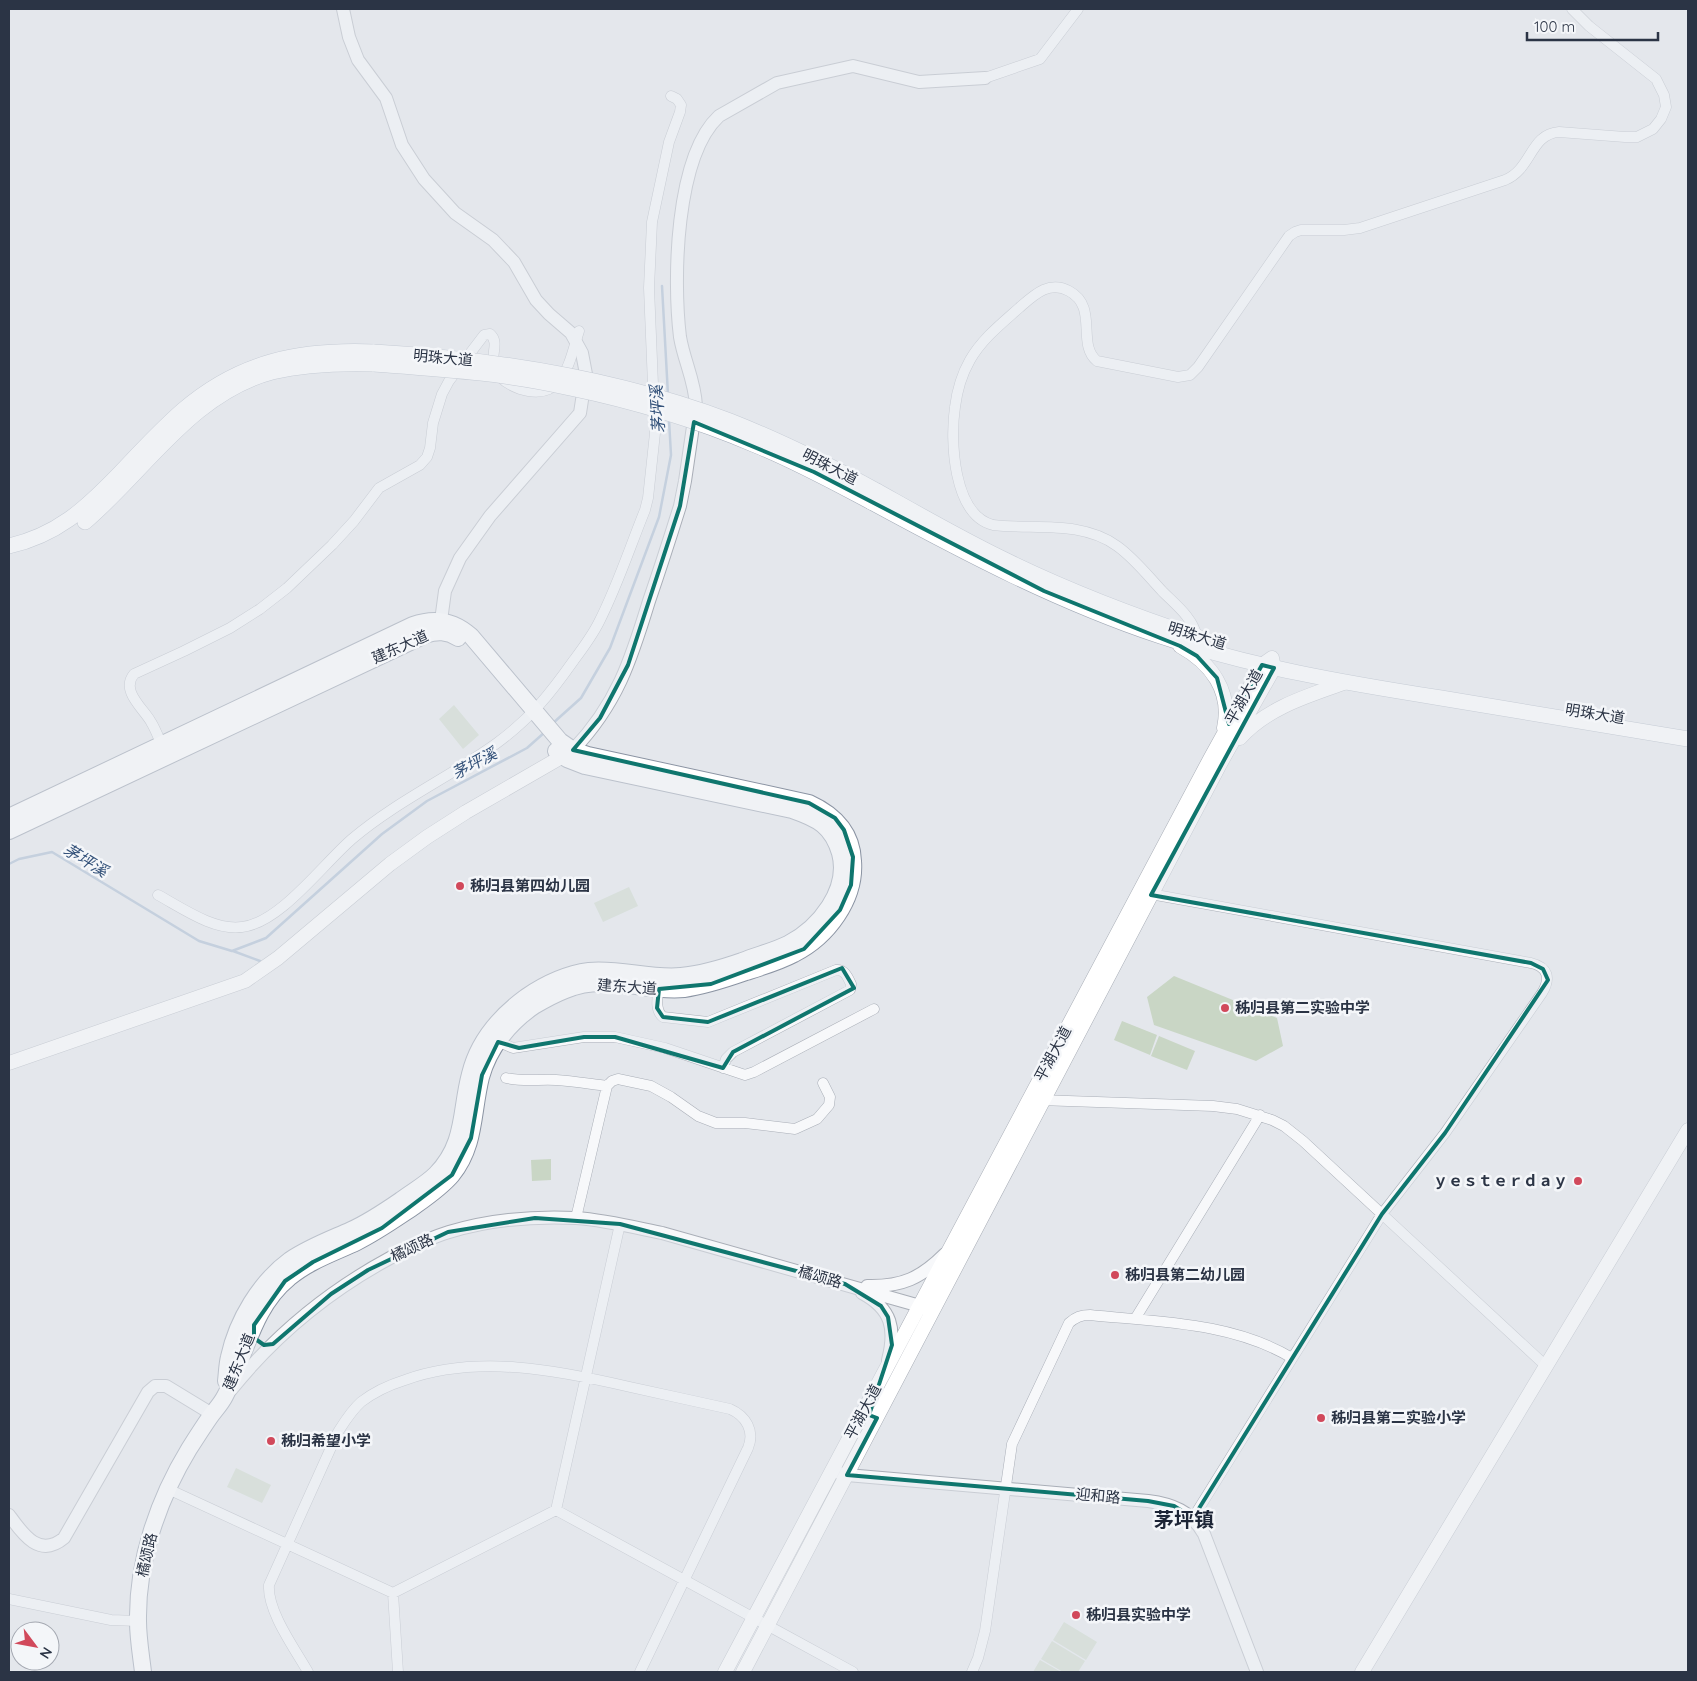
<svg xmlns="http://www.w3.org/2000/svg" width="1697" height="1681" viewBox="0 0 1697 1681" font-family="Quicksand,'Noto Sans SC',sans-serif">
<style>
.green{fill:#c9d6c5}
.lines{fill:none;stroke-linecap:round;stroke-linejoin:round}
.stream{stroke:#9fb4cc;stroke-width:2.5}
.minor-casing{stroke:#a9aeb7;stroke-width:11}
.tertiary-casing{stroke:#a9aeb7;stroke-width:14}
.secondary-casing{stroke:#a9aeb7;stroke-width:15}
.primary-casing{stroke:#a3abb8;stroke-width:16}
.trunk-casing{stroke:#8b94a3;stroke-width:18}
.minor{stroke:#f7f8fa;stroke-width:10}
.tertiary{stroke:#f7f8fa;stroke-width:12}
.secondary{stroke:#fff;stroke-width:14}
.primary{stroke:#fff;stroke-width:15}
.trunk{stroke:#fff;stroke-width:16}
.primary-bridge-casing{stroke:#a3abb8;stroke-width:16;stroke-linecap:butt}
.primary-bridge{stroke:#fff;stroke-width:15}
.marked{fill:none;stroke:#0f766e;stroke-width:4;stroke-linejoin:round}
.poi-dot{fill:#d1495b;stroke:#f4f6f9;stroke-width:2}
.labels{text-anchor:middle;stroke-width:5;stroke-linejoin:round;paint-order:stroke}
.street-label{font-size:15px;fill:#2b3445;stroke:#f4f6f9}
.poi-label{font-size:15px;font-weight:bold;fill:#2b3445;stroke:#f4f6f9;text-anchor:start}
.water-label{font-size:16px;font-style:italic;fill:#34527a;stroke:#f4f6f9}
.district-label{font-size:20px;font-weight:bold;fill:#1d2536;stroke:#f4f6f9}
</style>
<rect width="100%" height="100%" fill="#e4e7ec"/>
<path class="green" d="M454,705L479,735L463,749L439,719Z
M629,887L638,906L603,922L594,903Z
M1174,976L1277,1018L1283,1046L1256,1061L1154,1025L1147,997Z
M1122,1021L1157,1035L1150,1055L1114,1040Z
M1159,1036L1195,1051L1187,1070L1151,1056Z
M551,1159V1180L532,1181L531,1160Z
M236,1468L271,1485L262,1503L227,1487Z
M1064,1622L1097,1642L1086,1660L1053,1640Z
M1052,1641L1085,1661L1078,1672H1063L1041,1659Z
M1040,1660L1061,1672H1033Z"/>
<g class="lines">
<path class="stream" d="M662,286L668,395
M552,724L581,698L610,648L659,517L671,455L669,420
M9,864L19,859L52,852L199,941L232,951L266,938L382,834L427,801L527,748L545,732
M233,951L260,961"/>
<g class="minor-casing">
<path id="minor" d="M985,78L1040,59L1078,9
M1197,637C1193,618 1176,605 1163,592C1148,576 1134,558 1117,546C1081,520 1034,530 993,525C953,515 950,440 955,407C957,391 962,374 970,360C982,339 1001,324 1019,308C1034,295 1049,280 1069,291C1099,307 1076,344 1097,361L1178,377L1190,375L1198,367L1289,236L1295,232L1301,230H1344L1360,228L1505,180C1532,169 1530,134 1559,132L1625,137H1637L1653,129L1661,119L1666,107L1664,95L1656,79L1589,26L1572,9
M163,748C159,739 156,730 151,722C144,709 120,691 134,674L184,651L230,628L260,609L287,588L332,545L354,521L379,488L420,465L427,457L430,448L433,423L442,394L449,381L484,335L490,334C500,342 490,356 494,367C498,378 509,385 520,389C564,403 569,362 579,331
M1145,893L1531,963C1548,967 1551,978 1542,993L1445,1133L1382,1214L1193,1518
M158,895C182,908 214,931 242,927C280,923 323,864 352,839C397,801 450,777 497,743C531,718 550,694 574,660C583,648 592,636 599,622C617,587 630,547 645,510L648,498L655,433L649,288L652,222L669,142L680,112L681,105L677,99L671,96
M659,985C658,995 654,1010 663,1017L708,1022L836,970C845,969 848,978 851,984L850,990L733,1052L726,1059L723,1068
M495,1040L513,1048L584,1037H615L665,1048L745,1075L754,1072L874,1009
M506,1078C523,1082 539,1079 556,1080C573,1081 590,1084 607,1086L612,1081L618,1079L651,1086L671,1097L698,1116L716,1123H745L795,1129L817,1119L829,1105L830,1097L823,1083
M1039,1100L1213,1106L1237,1109L1272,1120L1284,1126L1303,1141L1546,1366
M576,1218L607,1086
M1135,1319L1260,1115
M168,1489L393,1593L556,1510L853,1672
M556,1510L620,1224
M393,1593L398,1672
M9,1599L111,1620L138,1621
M308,1672C295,1649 267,1611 269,1585L338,1432C345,1421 351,1411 361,1402C374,1392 389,1385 405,1380C477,1354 557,1370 630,1387C663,1394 697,1402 730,1409C746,1416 755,1431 748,1448L640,1672
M972,1672L978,1658L985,1631L1012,1444L1069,1323C1076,1317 1081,1315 1090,1315C1158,1322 1232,1322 1292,1358"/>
</g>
<g class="tertiary-casing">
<path id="tertiary" d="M343,9L349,37L358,60L386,98L402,145L424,179L455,213L493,240L514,262L536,300L549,314L571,333L582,353L586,374L580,413L490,516L460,558L445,591L440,628
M573,750C617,704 631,660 649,601C660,569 670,538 680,506L685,481L696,406C695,381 684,361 680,337C673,280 675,157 719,116L777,83L853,66L919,82L985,78
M867,1286C902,1287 921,1278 945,1254
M862,1293C892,1309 896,1329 888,1360
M231,1390C275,1335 329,1291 390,1258C409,1248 429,1238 449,1232C489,1220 534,1216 576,1218C605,1220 633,1227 662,1233L920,1306L928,1310
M832,1471L847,1475L1148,1501C1172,1504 1191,1511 1204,1534L1257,1672
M9,1515C22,1533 39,1559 64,1538L148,1392L155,1386H166L212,1414"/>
</g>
<g class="secondary-casing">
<path id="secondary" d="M1180,646C1211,663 1232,691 1224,728
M1240,738C1267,708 1307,696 1344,683
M9,1063L245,981L278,958L390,864L427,837L466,812L570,752
M725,1672L1210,759L1262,665L1272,658L1274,668L1220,764L743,1672
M1362,1672L1688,1130"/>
</g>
<g class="primary-casing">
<path id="primary" d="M877,491C918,514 958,537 1001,558C1064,589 1131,615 1198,637
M871,502C965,553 1058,602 1160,636C1251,667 1346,683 1441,698C1524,712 1606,726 1688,739
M85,522C145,471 192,393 272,372C306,364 340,363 374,364
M9,546C57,535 85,509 118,475C139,453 160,430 183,410C240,361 300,349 374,352"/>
</g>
<g class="trunk-casing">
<path id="trunk" d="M9,817L413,625C435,617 453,620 471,636L560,741L573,750L588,755L809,803C833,814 852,832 853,861C856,899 828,937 794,954C779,962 762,967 746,972C726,979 705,986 684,989C655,992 628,982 600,983C576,983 554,994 534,1006C509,1023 489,1048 481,1077C472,1113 476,1145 452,1175C441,1188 426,1198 412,1208C394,1220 377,1232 357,1242C334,1253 309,1261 289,1278C252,1308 246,1356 225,1396C221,1404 215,1410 210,1417C203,1427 196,1438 189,1449C158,1500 137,1561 138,1621C138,1638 141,1655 143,1672
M9,831L425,635C437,631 447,631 458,638
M226,1381C227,1373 227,1365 229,1357C237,1320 260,1282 290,1260C309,1247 331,1239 351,1230C369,1222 385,1211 401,1200C413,1191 426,1184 436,1174C466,1143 460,1111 470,1074C478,1042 500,1016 526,997C545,984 566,974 589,971C620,968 650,979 681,976C702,974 722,968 742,961C757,955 774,951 788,944C819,928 850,890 840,853C832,826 818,819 792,810L585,766L567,759L556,751"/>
</g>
<use href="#minor" class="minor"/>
<use href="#tertiary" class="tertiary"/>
<use href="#secondary" class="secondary"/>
<use href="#primary" class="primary"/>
<use href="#trunk" class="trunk"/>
<g class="primary-bridge-casing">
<path id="primary-bridge" d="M374,352C495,359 616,378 730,421C781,441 829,465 877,491
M374,364C440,369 506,373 570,388C633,401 696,420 755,445C795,461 833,482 871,502"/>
</g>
<use href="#primary-bridge" class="primary-bridge"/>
</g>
<path d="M0 0H1697V1681H0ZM694,422L814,472L1044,591L1180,646L1197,656L1217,678L1229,724L1262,665L1274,668L1151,895L1531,963L1543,969L1548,980L1445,1133L1382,1214L1193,1518L1174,1506L1148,1501L847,1475L877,1418L869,1415L892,1345L888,1317L881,1306L845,1284L620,1224L535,1218L448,1232L368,1270L331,1294L273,1344L264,1345L254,1338V1325L285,1281L313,1262L382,1228L452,1175L471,1138L482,1075L498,1042L519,1048L584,1037H615L723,1068L733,1052L854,988L842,968L708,1022L663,1017L657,1008L659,989L711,984L804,949L840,910L851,885L853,857L844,830L835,818L809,803L573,750L600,718L628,665L680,506Z" fill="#e4e7ec" fill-opacity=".55" fill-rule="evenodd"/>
<path class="marked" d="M694,422L814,472L1044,591L1180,646L1197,656L1217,678L1229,724L1262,665L1274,668L1151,895L1531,963L1543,969L1548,980L1445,1133L1382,1214L1193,1518L1174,1506L1148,1501L847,1475L877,1418L869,1415L892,1345L888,1317L881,1306L845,1284L620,1224L535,1218L448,1232L368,1270L331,1294L273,1344L264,1345L254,1338V1325L285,1281L313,1262L382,1228L452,1175L471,1138L482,1075L498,1042L519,1048L584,1037H615L723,1068L733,1052L854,988L842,968L708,1022L663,1017L657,1008L659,989L711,984L804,949L840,910L851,885L853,857L844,830L835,818L809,803L573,750L600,718L628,665L680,506Z"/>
<g class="poi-dot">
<circle cx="460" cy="886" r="5"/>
<circle cx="1225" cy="1008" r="5"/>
<circle cx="1578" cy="1181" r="5"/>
<circle cx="1115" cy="1275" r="5"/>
<circle cx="1321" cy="1418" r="5"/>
<circle cx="271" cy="1441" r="5"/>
<circle cx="1076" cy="1615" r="5"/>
</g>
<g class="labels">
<g class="street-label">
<text transform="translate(443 358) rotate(5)" y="5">明珠大道</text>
<text transform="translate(830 467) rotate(27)" y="5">明珠大道</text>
<text transform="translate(1197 636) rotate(17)" y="5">明珠大道</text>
<text transform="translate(400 647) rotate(-24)" y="5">建东大道</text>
<text transform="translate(1244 697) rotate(-61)" y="5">平湖大道</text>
<text transform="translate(1595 714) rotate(9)" y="5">明珠大道</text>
<text transform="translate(627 987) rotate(4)" y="5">建东大道</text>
<text transform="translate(1053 1054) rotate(-62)" y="5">平湖大道</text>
<text transform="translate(412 1248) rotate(-25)" y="5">橘颂路</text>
<text transform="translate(820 1277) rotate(16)" y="5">橘颂路</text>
<text transform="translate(239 1362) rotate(-68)" y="5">建东大道</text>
<text transform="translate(863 1412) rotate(-62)" y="5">平湖大道</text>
<text transform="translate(1098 1496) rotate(5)" y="5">迎和路</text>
<text transform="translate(147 1555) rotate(-77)" y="5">橘颂路</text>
</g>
<g class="poi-label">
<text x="470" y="891">秭归县第四幼儿园</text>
<text x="1235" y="1013">秭归县第二实验中学</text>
<text x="1568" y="1186" text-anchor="end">ｙｅｓｔｅｒｄａｙ</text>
<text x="1125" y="1280">秭归县第二幼儿园</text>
<text x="1331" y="1423">秭归县第二实验小学</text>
<text x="281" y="1446">秭归希望小学</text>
<text x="1086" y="1620">秭归县实验中学</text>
</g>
<g class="water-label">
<text transform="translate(657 409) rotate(-93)" y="6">茅坪溪</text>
<text transform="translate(474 763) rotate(-28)" y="6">茅坪溪</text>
<text transform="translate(86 860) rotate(31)" y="6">茅坪溪</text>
</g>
<g class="district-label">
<text x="1184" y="1527">茅坪镇</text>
</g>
</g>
<rect width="1697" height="1681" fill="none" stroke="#2b3445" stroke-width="20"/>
<g transform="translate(35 1646) rotate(122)"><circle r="24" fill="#f4f6f9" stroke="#a4a8b1"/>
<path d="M0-4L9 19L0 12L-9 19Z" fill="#d1495b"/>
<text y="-8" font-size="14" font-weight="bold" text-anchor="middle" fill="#2b3445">N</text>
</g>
<path d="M1527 32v8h131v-8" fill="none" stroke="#2b3445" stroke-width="2.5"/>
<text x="1534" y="32" font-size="15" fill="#2b3445" stroke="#f4f6f9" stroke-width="4" paint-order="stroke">100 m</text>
</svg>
